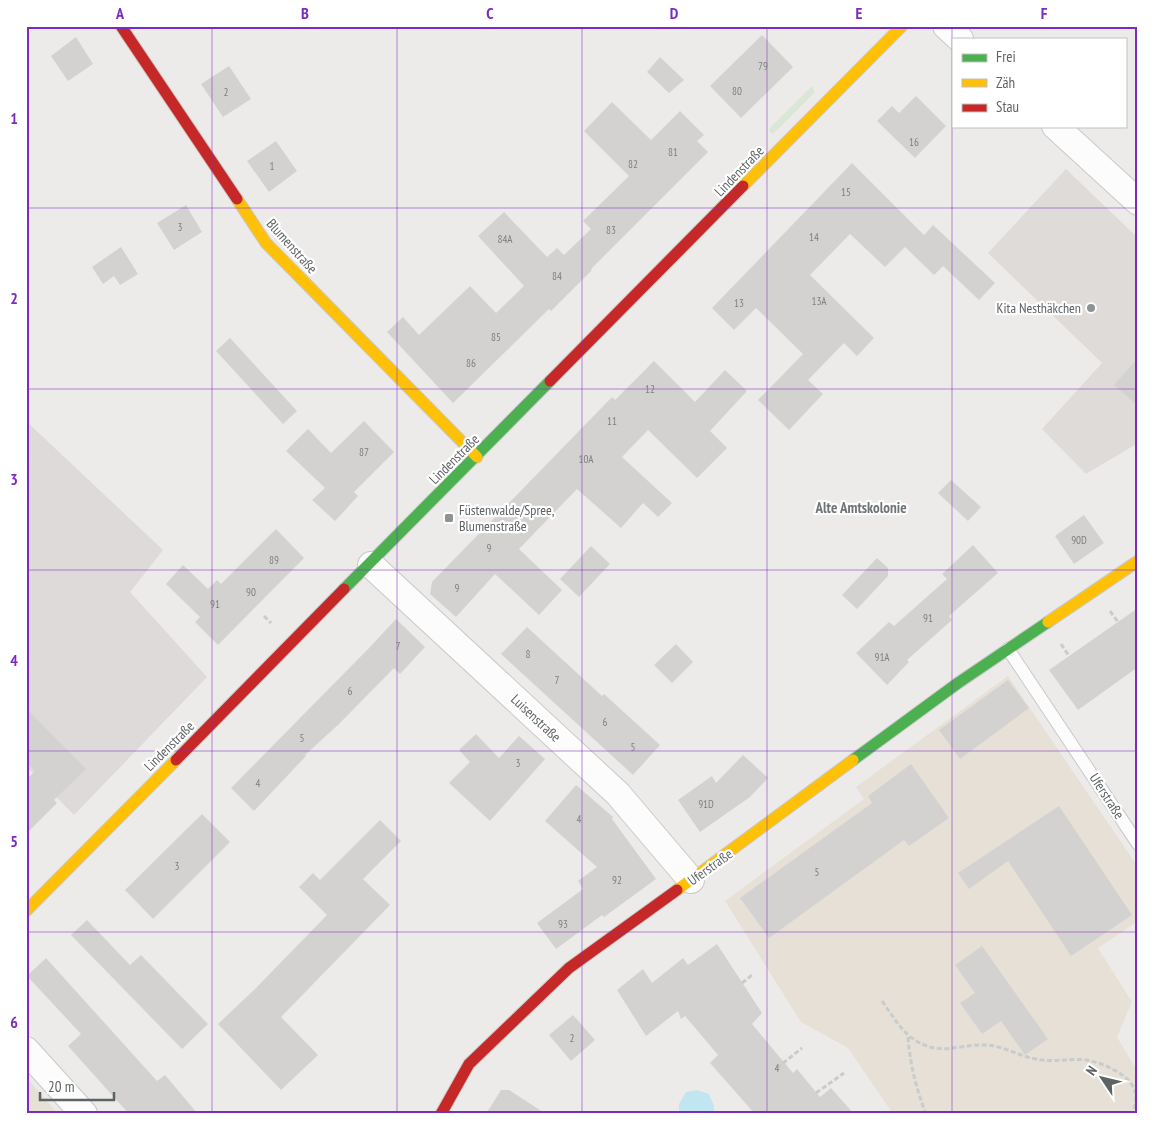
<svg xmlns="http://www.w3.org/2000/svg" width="1164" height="1140" viewBox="0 0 1164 1140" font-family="'PT Sans Narrow',sans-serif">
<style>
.commercial{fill:#e6e0d7}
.industrial{fill:#dddad9}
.education{fill:#dedbd9}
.green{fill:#dae7d6}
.water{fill:#c2e5f2}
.building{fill:#d4d2d1}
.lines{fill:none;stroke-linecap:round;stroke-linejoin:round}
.lane-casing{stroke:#cac9c8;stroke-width:14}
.street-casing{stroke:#cac9c8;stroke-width:28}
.fast-casing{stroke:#c9c9c9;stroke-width:13}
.slow-casing{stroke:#c9c9c9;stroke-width:13}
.jam-casing{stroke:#c9c9c9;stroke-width:13}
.path{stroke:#c8ccca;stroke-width:3;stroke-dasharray:5 2.5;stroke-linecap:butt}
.lane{stroke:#fcfcfc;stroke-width:12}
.street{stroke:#fcfcfc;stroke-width:26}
.fast{stroke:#4caf50;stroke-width:11}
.slow{stroke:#ffc107;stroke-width:11}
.jam{stroke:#c62828;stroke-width:11}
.grid{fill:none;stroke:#7b2cbf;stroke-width:1;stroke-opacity:0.55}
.poi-dot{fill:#909393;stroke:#fff;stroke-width:2}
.labels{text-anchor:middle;stroke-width:4.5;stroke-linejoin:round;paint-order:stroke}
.number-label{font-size:11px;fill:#7d8081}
.street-label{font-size:14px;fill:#5e6365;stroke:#fff}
.poi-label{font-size:14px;fill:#5e6365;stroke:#fff;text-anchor:end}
.neighbourhood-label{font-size:15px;font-weight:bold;fill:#6f7577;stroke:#fff}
.neatline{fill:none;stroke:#7b2cbf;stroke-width:2}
.grid-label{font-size:16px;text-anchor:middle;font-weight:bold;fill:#7b2cbf}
</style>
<rect width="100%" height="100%" fill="#edebe9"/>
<path class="commercial" d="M1008,676L1138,867V921L1098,948L1132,1002L1117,1037L1138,1072V1114H893L848,1048L801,1022L725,901L864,799L856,787Z
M26,1077L58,1114H26Z"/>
<path class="industrial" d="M26,421L163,550L130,592L207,677L74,815L26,766Z"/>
<path class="education" d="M1066,169L1138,238V443L1086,474L1042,429L1102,363L988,253Z"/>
<path class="green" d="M812,86L815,92L773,134L770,132L769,129Z"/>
<path class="water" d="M697,1090L709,1094L714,1106V1114H679V1104L686,1092Z"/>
<path class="building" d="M762,35L793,67L741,118L710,86Z
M76,37L93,64L68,81L51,56Z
M660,57L684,80L669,93L647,72Z
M229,66L251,99L223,117L201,84Z
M916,96L946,126L915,158L877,121L892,106L899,113Z
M612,102L651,140L680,111L704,135L697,141L708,152L591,269L592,270L551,311L549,309L453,403L387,332L403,317L419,335L470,286L496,313L524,286L478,236L504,212L547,257L557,248L564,255L591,229L583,221L629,176L584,131Z
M276,141L297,171L269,192L247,161Z
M852,163L924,235L933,225L995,283L979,300L943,266L934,275L905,247L885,267L850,234L810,275L874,338L857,356L844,343L808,380L823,394L789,430L758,400L803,354L756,308L734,330L712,308Z
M186,205L202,232L174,250L157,223Z
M121,247L138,274L120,285L114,276L103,284L92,267Z
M230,338L297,411L283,424L216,351Z
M1138,358V406L1114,385Z
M654,361L695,402L725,370L747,391L710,431L727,448L697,478L648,430L622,457L672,503L658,517L643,503L621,528L577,489L519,549L562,590L539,615L495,574L456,617L430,594L432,582L612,397L615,400Z
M364,421L394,452L354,492L358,496L335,521L312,500L325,488L286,451L308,429L331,453Z
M951,480L981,507L968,521L938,493Z
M1084,515L1104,543L1074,564L1055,536Z
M276,529L304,558L218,645L195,622L200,617L166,584L183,565L208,589L217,580L221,584Z
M973,545L998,573L949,616L952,620L907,660L909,662L887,685L856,653L889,622L894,626L947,579L942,574Z
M591,546L610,564L579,597L560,579Z
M877,558L888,568V576L857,609L842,595Z
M1138,608V667L1078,710L1049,670Z
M396,619L425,647L400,674L394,668L338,725L305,755L306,756L254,811L231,788L371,646Z
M527,627L602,696L604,694L660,745L633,775L501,654Z
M676,644L693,662L672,683L654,665Z
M1008,680L1029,708L960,759L939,730Z
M26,708L86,769L54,800L57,803L26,834V780L35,771L26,762Z
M476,734L499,758L519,736L545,759L490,821L449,783L470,762L459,750Z
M743,755L768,778L750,797L700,832L678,800L712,776L716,783Z
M911,764L949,818L909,846L904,840L769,938L740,898L872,803L868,796Z
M576,785L613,817L612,819L656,879L604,917L602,915L556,949L537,923L583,889L578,881L597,867L545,821Z
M1059,806L1132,915L1071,956L1008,861L969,889L958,873Z
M202,814L230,842L153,919L125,890Z
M380,820L401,841L363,879L390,905L281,1017L318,1055L281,1090L218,1024L255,989L327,915L299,887L313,873L320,880Z
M87,920L130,965L141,955L208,1024L182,1049L71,935Z
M717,944L762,1013L752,1024L793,1073L797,1069L820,1097L831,1088L854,1114H755L710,1063L718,1055L685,1016L681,1019L678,1011L646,1036L617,990L643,969L652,983L683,958L688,965Z
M982,946L1048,1039L1025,1055L1001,1021L982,1034L960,1003L975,993L955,965Z
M46,958L157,1081L165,1075L198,1114H129L68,1046L81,1034L27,976Z
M573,1015L595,1040L571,1061L549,1035Z
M501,1090H509L546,1114H486Z"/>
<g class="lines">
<g class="lane-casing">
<path id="lane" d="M1008,649L1138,844"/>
</g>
<g class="street-casing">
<path id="street" d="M946,26L960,39
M1055,126L1138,202
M371,565L618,794L691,880
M26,1050L84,1114"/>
</g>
<g class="fast-casing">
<path id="fast" d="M344,589L550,381
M853,760L958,683L1048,622"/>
</g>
<g class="slow-casing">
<path id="slow" d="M743,186L902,26
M237,199L266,243L477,457
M1048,622L1138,561
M677,890L853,760
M26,911L176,760"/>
</g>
<g class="jam-casing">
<path id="jam" d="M121,26L237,199
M550,381L743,186
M176,760L344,589
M441,1114L469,1064L569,968L677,890"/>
</g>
<path class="path" d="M1110,611L1118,622
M264,616L271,623
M1061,644L1069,656
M742,983L752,975
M882,1001C896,1020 904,1038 927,1046C946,1053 965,1044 984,1045C1004,1045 1023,1059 1043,1060C1057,1062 1072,1058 1086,1060C1101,1062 1131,1075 1135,1091C1137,1097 1135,1108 1132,1114
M908,1037C910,1064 916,1088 926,1114
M777,1068L802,1048
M816,1093L844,1073"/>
<use href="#lane" class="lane"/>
<use href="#street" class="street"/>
<use href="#fast" class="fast"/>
<use href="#slow" class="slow"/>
<use href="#jam" class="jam"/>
</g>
<path class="grid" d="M212,26V1114M397,26V1114M582,26V1114M767,26V1114M952,26V1114M26,208H1138M26,389H1138M26,570H1138M26,751H1138M26,932H1138"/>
<g class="poi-dot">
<circle cx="1091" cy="308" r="5"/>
<rect x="444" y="513" width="10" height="10" rx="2.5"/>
</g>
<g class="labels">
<g class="number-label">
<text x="763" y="70">79</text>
<text x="737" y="95">80</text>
<text x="226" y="96">2</text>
<text x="914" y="146">16</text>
<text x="673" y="156">81</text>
<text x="633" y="168">82</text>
<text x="272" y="170">1</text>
<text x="846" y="196">15</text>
<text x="180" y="231">3</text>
<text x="611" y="234">83</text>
<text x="814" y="241">14</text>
<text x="505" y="243">84A</text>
<text x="557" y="280">84</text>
<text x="819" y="305">13A</text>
<text x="739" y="307">13</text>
<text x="496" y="341">85</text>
<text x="471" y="367">86</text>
<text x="650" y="393">12</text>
<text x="612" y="425">11</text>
<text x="364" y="456">87</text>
<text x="586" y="463">10A</text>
<text x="1079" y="544">90D</text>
<text x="489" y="552">9</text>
<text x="274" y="564">89</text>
<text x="457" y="592">9</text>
<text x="251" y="596">90</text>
<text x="215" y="608">91</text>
<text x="928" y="622">91</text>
<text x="398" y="650">7</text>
<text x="528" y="658">8</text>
<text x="882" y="661">91A</text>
<text x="557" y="684">7</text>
<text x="350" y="695">6</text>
<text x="605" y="726">6</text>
<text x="302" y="742">5</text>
<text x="633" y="751">5</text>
<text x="518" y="767">3</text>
<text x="258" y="787">4</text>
<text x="706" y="808">91D</text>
<text x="579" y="823">4</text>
<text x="177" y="870">3</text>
<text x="817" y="876">5</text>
<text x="617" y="884">92</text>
<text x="563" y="928">93</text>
<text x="572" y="1042">2</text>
<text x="777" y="1072">4</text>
</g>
<g class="street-label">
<text transform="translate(739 171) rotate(-46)" y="5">Lindenstraße</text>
<text transform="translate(292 246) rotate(48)" y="5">Blumenstraße</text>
<text transform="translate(454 459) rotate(-45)" y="5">Lindenstraße</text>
<text transform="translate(536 718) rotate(43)" y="5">Luisenstraße</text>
<text transform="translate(169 746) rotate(-45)" y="5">Lindenstraße</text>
<text transform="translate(1107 796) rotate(57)" y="5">Uferstraße</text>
<text transform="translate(710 867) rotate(-36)" y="5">Uferstraße</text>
</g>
<g class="poi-label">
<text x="1081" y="313">Kita Nesthäkchen</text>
<text x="459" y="515" text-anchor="start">Füstenwalde/Spree,<tspan x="459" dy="16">Blumenstraße</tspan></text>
</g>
<g class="neighbourhood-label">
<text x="861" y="513">Alte Amtskolonie</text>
</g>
</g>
<rect width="1164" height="1140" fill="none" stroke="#ffffff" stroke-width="55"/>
<rect x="952" y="38" width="175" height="90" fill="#ffffff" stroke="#bfc1c1"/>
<rect x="962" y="54" width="25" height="8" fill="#4caf50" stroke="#bfc1c1"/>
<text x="996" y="62" font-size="15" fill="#5e6365">Frei</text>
<rect x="962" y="79" width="25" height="8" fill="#ffc107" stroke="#bfc1c1"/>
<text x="996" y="88" font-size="15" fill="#5e6365">Zäh</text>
<rect x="962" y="104" width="25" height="8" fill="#c62828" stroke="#bfc1c1"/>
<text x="996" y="112" font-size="15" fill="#5e6365">Stau</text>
<g transform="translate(1102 1078) rotate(305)" stroke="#ffffff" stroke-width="4" paint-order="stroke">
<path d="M0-4L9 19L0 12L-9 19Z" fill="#5e6365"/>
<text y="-8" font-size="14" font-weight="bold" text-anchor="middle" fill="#5e6365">N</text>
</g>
<path d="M40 1092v8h74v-8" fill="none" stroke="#5e6365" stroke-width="2.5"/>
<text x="48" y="1092" font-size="15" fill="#5e6365" stroke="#ffffff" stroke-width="4" paint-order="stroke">20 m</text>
<rect x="28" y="28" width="1108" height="1084" class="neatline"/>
<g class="grid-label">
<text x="120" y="19">A</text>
<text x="305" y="19">B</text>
<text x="490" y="19">C</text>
<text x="674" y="19">D</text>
<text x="859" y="19">E</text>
<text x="1044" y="19">F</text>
<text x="14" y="124">1</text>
<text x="14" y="304">2</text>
<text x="14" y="485">3</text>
<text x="14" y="666">4</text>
<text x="14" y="847">5</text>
<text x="14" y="1028">6</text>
</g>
</svg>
